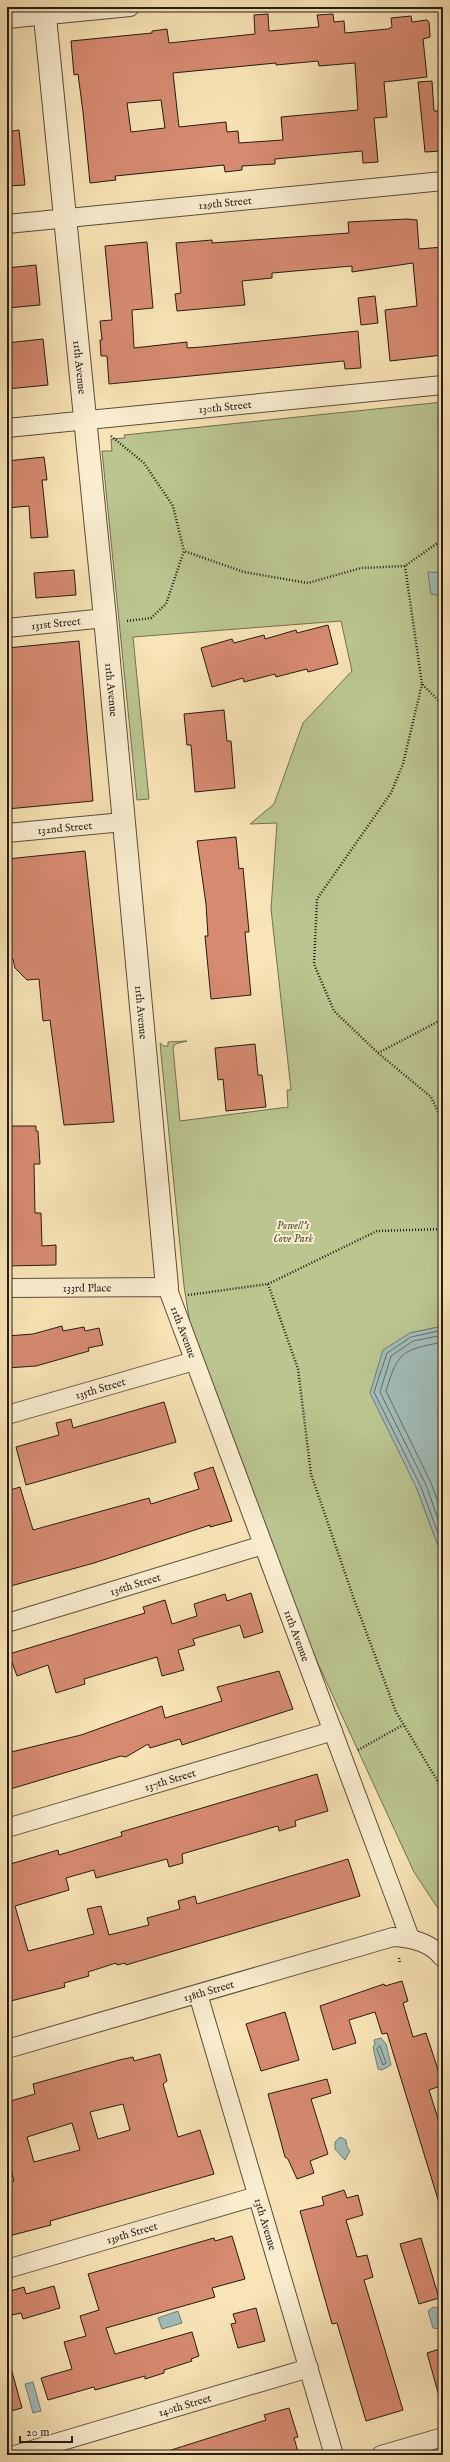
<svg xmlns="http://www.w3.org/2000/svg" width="450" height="2462" viewBox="0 0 450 2462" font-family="'IM FELL English',serif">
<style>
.green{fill:#bac590;stroke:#707051}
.water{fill:#a2bcb9;stroke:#707c76}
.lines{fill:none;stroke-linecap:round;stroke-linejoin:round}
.shore{stroke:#646c66;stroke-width:1}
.building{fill:#d78b71;stroke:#251c12;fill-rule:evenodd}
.minor-casing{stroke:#5a4e3b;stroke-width:20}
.tertiary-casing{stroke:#5a4e3b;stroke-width:24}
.path{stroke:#251c12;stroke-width:2.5;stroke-dasharray:1 2;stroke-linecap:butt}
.minor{stroke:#faedd0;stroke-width:18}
.tertiary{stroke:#faedd0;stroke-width:22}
.labels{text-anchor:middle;stroke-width:4;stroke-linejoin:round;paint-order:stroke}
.street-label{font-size:11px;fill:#251c12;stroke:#faedd0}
.park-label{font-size:11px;font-style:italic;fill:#524f38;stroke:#faedd0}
</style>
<rect width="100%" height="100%" fill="#f8e4b6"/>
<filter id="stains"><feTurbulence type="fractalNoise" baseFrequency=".005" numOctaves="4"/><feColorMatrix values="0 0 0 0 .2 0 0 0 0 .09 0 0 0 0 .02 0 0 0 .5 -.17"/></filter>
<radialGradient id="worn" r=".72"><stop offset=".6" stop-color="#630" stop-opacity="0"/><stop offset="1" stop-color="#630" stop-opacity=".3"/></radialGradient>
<path class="green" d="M443,402V573H430L432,594L443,596V1326L410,1333L417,1489L443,1559V1916L414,1872L309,1644L193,1343L184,1286L160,1043L164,1046H168V1042L187,1041L175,1044L173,1048L180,1121L288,1107L287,1090H291L271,909L277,823L250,824L274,804L303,723L352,671L341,621L133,637L149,799L137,800L102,451H112L111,439L125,438L124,435Z"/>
<path class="water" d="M428,572L443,573V596L431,594Z
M443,1326V1559L417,1489L370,1393L383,1350L410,1333Z
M381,2038L386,2044L391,2065L382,2070L378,2069L373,2047L375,2044L374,2040Z
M340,2137L346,2140L347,2147L350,2151L345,2160L335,2149V2142Z
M433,2307L439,2308L443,2327L440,2329L433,2328L428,2311Z
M178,2311L182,2323L162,2329L158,2318Z
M33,2382L41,2411L33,2413L25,2384Z"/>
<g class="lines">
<path class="shore" d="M443,1330L411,1337L387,1353L374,1392L421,1487L443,1547
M443,1335L413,1341L391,1356L380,1392L426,1485L443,1533
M443,1342C402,1350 398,1351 386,1391L431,1483L443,1515
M380,2046L386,2063L383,2065L377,2049Z"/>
</g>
<path class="building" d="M268,14L269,31L319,27L317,15L333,14L334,22L344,21L345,33L388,29L392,27L391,18L411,16L412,22L427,20L429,22L430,37L423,39L427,77L384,82L387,117L374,118L378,162L363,163L362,151L275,159V164L242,166V170L225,172L224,165L115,176L116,180L90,183L83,112L78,74L74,75L71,41L152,33V31L167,29L169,43L255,34L254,15ZM318,61L319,66L355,63L358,110L281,117L283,140L239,143L238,131L227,132L226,122L179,127L173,73L276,63V65ZM161,100L165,128L131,132L127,103Z
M432,81L434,111H438L442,151L425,152L418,82Z
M19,130L25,185L7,186V132Z
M407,219L417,220L419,249L443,247V355L390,361L385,310L417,306L413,263L352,272V266L272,273V278L242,281L245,305L177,311L175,294L181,293L176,243L212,240V243L349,233L348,222Z
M147,242L153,308L132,310L134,348L187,342V348L202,347L358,331L361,368L345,369L344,361L109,384L107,356H101L100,340H102L100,321L112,320L105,246Z
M36,265L40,305L7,308V268Z
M375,296L378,323L361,325L358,298Z
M43,339L48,385L7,389V343Z
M44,457L47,480H42L48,537L31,538L29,506L7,508V461Z
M74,570L76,595L36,598L34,573Z
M328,625L338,664L308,672L307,669L276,677L275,674L244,682L243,678L212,687L201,648L232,639L234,643L264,635L265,639L296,630L297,633Z
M79,641L93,801L7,809V648Z
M224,710L227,741H231L235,788L195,792L191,745H187L184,714Z
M236,837L239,869L243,868L249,932H245L251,995L211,999L205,936H208L206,904L197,841Z
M85,851L114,1122L64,1125L50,1020L43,1021L39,979L27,980L15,968L13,959H7V859Z
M255,1044L258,1075H262L266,1107L226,1111L223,1079L218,1080L215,1048Z
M7,1126H36V1131H38L40,1164H34L35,1213H41L42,1246L56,1245V1265L7,1266V1192H10Z
M62,1326L63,1331L84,1327L85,1331L99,1328L103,1345L88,1348L89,1351L36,1366L7,1368V1336L33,1334Z
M164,1402L176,1442L26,1485L16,1447L59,1435L56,1423L71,1419L73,1428Z
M213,1467L232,1521L210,1527V1525L94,1563L7,1587V1491L20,1487L33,1530L149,1498L151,1504L199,1489L194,1473Z
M251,1593L263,1632L244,1638L240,1625L193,1639L195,1645L178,1650L184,1670L162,1676L157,1657L84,1679L85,1684L56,1693L48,1665L17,1676L9,1654L145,1613L143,1607L165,1600L172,1624L197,1616L194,1604L225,1594L227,1601Z
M279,1671L293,1709L182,1745L180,1739L150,1748L148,1744L126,1757L121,1756L7,1790V1753L81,1735L162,1706L165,1718L222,1701L217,1687Z
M317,1774L328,1811L297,1820L295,1821L296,1826L279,1831L278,1826L274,1827L182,1854L183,1863L169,1867L167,1859L96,1878L94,1870L66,1878L69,1890L15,1906L28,1951L94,1934L87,1909L101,1906L109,1935L149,1925L147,1918L180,1909L178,1901L195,1896L197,1904L348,1859L360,1896L126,1965L125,1963L117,1965L116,1963L88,1972L89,1976L64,1983L65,1987L7,2002V1865L58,1850L59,1855L122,1836L121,1832Z
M402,1981L408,2001L403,2003L413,2037L426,2033L443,2085L429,2090L441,2128H443V2205L440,2206L387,2033L382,2034L375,2012L349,2020L356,2043L333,2050L320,2006L384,1984L385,1986Z
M285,2012L299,2060L261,2071L246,2024Z
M160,2054L167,2081L163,2084L178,2137L200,2130L214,2174L50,2221L51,2225L9,2236L7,2228V2183L14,2181L7,2155V2102L35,2094L33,2084L119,2060L133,2057L134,2061ZM123,2104L130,2130L98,2139L90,2112ZM72,2123L80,2150L34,2162L27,2137Z
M327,2079L331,2093L311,2099L328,2154L310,2161L314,2173L297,2179L288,2159L285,2157L268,2094Z
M344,2190L347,2198L358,2195L363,2215L346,2220L357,2257L367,2255L373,2277L364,2280L403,2410L366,2421L337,2323L332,2324L300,2211L324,2205L322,2197Z
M232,2236L245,2279L212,2288L215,2297L106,2328L115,2354L192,2332L199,2356L191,2359L192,2361L164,2370V2373L145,2379V2376L95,2390L94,2387L48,2400L41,2378L72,2369L64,2342L86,2336L80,2316L99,2310L88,2274L214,2238L215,2241Z
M421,2238L439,2298L419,2304L400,2244Z
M54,2286L60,2308L23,2319L21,2313L12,2315L7,2292L24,2287L26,2294Z
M256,2308L265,2341L238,2348L231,2324L236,2323L233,2314Z
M443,2348V2395L439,2396L427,2353Z
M11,2368L22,2408L7,2412V2369Z
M289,2408L298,2437L294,2438L299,2455H168V2451L266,2420L264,2415Z"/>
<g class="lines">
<g class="minor-casing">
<g id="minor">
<path d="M7,19L130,7"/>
<path id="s1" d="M7,224L443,181"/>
<path id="s2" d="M7,428L443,385"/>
<path id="s3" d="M7,628L105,618"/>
<path id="s4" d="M7,833L123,822"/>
<path id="s5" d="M7,1288L167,1287L410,1938"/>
<path id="s6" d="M7,1415L194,1361"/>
<path id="s7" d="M7,1623L263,1545"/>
<path id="s8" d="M7,1828L333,1731"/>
<path id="s9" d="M198,1994L334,2455"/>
<path id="s10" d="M7,2049L393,1937C412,1938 430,1942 443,1958"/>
<path id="s11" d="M7,2269L257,2196"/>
<path id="s12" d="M15,2455L309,2368"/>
<path d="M381,2455L443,2437"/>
</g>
</g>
<g class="tertiary-casing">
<g id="tertiary">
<path id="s13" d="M44,7L105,618L167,1287"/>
</g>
</g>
<path class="path" d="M111,436L144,463L173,506L184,551
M405,566L422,684L443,705
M127,621L151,618L166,604L184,551L244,572L308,583L361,568L405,566L443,539
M422,684L403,764L391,793L317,899L314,964L334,1011L378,1053L431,1097L443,1122
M378,1053L443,1019
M268,1284L298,1369L311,1474L355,1602L396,1712L443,1790
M188,1295L268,1284L377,1231L443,1229
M358,1750L403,1725
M399,1958L400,1963"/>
<use href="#minor" class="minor"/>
<use href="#tertiary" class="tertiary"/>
</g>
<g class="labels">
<g class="street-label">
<text dy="4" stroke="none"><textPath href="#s1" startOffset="219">129th Street</textPath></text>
<text dy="4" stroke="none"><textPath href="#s13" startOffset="362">11th Avenue</textPath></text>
<text dy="4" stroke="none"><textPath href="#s2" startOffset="219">130th Street</textPath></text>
<text dy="4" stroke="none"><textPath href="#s3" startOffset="49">131st Street</textPath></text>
<text dy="4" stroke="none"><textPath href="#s13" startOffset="686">11th Avenue</textPath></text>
<text dy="4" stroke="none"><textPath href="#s4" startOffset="58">132nd Street</textPath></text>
<text dy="4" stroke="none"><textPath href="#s13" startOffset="1010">11th Avenue</textPath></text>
<text dy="4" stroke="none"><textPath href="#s5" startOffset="80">133rd Place</textPath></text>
<text dy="4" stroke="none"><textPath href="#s5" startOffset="208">11th Avenue</textPath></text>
<text dy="4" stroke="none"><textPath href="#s6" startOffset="97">135th Street</textPath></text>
<text dy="4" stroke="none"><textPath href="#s7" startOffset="134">136th Street</textPath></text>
<text dy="4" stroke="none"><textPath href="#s5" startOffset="532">11th Avenue</textPath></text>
<text dy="4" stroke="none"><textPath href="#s8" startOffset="170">137th Street</textPath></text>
<text dy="4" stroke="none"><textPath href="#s10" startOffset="210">138th Street</textPath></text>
<text dy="4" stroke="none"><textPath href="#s9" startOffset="240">13th Avenue</textPath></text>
<text dy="4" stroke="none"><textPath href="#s11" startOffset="130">139th Street</textPath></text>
<text dy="4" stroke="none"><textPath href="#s12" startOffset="177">140th Street</textPath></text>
</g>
<g class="park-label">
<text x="293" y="1229">Powell's<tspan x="293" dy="13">Cove Park</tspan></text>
</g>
</g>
<rect width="450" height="2462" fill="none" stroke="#f8e4b6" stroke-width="24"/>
<rect x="8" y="8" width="434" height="2446" fill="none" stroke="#251c12" stroke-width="2"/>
<rect x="12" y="12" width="426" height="2438" fill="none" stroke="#251c12"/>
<path d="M20 2436v6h52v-6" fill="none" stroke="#251c12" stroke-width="2"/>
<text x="26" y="2436" font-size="12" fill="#251c12" stroke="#faedd0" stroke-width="3" paint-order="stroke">20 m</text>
<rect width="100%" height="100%" filter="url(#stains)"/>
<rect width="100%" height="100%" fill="url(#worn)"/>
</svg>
